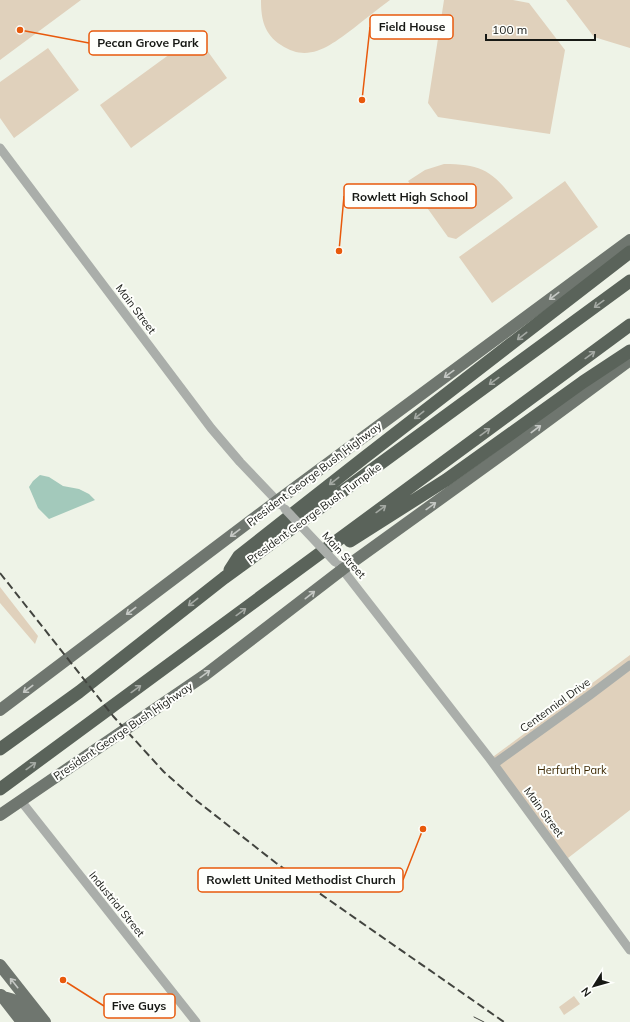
<svg xmlns="http://www.w3.org/2000/svg" width="630" height="1022" viewBox="0 0 630 1022" font-family="Mulish,sans-serif">
<style>
.green{fill:#e0d1bc}
.water{fill:#a3c9bb}
.lines{fill:none;stroke-linecap:round;stroke-linejoin:round}
.minor{stroke:#aaaeaa;stroke-width:9}
.major{stroke:#6f766f;stroke-width:12}
.highway{stroke:#5a635a;stroke-width:13}
.tram{stroke:#42443f;stroke-width:1}
.rail{stroke:#42443f;stroke-width:2;stroke-dasharray:8 4;stroke-linecap:butt}
.minor-bridge{stroke:#aaaeaa;stroke-width:9}
.oneway{stroke:#c5c8c4}
.oneway2{stroke:#a4a9a3}
.labels{text-anchor:middle;stroke-width:4;stroke-linejoin:round;paint-order:stroke}
.street-label{font-size:11px;fill:#171915;stroke:#fefffc}
.park-label{font-size:11px;fill:#3c2701;stroke:#fefffc}
.leader{fill:none;stroke:#e8590c;stroke-width:1.5}
.callout-dot{fill:#e8590c;stroke:#fefffc;stroke-width:1.5}
.callout{fill:#fefffc;stroke:#e8590c;stroke-width:1.5}
.callout-label{font-size:12px;text-anchor:middle;font-weight:bold;fill:#171915}
</style>
<rect width="100%" height="100%" fill="#eef3e7"/>
<path class="green" d="M0,0H81L0,60Z
M261,0H390C378,9 366,18 354,28C331,45 309,64 281,45C264,34 261,19 261,0Z
M444,0H513L529,3L565,50L550,134L438,117L428,103Z
M566,0H630V48L594,37Z
M196,35L227,78L131,148L100,105Z
M48,48L79,90L14,138L0,118V82Z
M444,164C479,164 492,170 513,198L456,239L448,237L408,181L425,170Z
M565,181L598,227L492,303L459,257Z
M0,587L38,636L35,644L0,603Z
M630,655V810L568,858L490,759Z
M574,996L580,1004L564,1015L559,1007Z"/>
<path class="water" d="M40,475L49,477L63,486L79,489L89,494L95,500L49,519L38,508L29,487L33,481Z"/>
<g class="lines">
<path class="minor" d="M0,148L211,428L240,462L281,505
M339,565L490,759L630,950
M494,764L590,695L630,665
M21,801L196,1022"/>
<path class="major" d="M0,710L277,501L630,240
M0,815L205,675L343,569L493,461L630,360
M0,965L45,1022
M1,995L22,1022
M2,997C21,1000 23,1008 34,1022"/>
<path class="highway" d="M350,541L446,480L583,382L630,351
M230,570L239,556L365,457L630,252
M0,749L79,692L224,578L630,281
M0,789L630,325"/>
<path class="tram" d="M474,1017L484,1022"/>
<path class="rail" d="M0,573L113,716L164,772L197,801L276,863L504,1022"/>
<path class="minor-bridge" d="M285,509L335,562"/>
</g>
<defs><path id="oneway-shaft" d="M-6 0H5M1.5-3L5.5 0L1.5 3" fill="none" stroke-width="1.6" stroke-linecap="round" stroke-linejoin="round"/></defs>
<g class="oneway">
<use href="#oneway-shaft" transform="translate(554 296) rotate(143)"/>
<use href="#oneway-shaft" transform="translate(449 374) rotate(144)"/>
<use href="#oneway-shaft" transform="translate(536 429) rotate(-37)"/>
<use href="#oneway-shaft" transform="translate(431 506) rotate(-36)"/>
<use href="#oneway-shaft" transform="translate(235 533) rotate(143)"/>
<use href="#oneway-shaft" transform="translate(310 595) rotate(-38)"/>
<use href="#oneway-shaft" transform="translate(131 611) rotate(143)"/>
<use href="#oneway-shaft" transform="translate(205 674) rotate(-36)"/>
<use href="#oneway-shaft" transform="translate(28 689) rotate(143)"/>
<use href="#oneway-shaft" transform="translate(14 983) rotate(-129)"/>
</g>
<g class="oneway2">
<use href="#oneway-shaft" transform="translate(599 304) rotate(144)"/>
<use href="#oneway-shaft" transform="translate(522 336) rotate(142)"/>
<use href="#oneway-shaft" transform="translate(590 355) rotate(-36)"/>
<use href="#oneway-shaft" transform="translate(494 381) rotate(144)"/>
<use href="#oneway-shaft" transform="translate(419 415) rotate(142)"/>
<use href="#oneway-shaft" transform="translate(485 432) rotate(-36)"/>
<use href="#oneway-shaft" transform="translate(334 481) rotate(142)"/>
<use href="#oneway-shaft" transform="translate(381 509) rotate(-36)"/>
<use href="#oneway-shaft" transform="translate(193 602) rotate(142)"/>
<use href="#oneway-shaft" transform="translate(241 612) rotate(-36)"/>
<use href="#oneway-shaft" transform="translate(136 689) rotate(-36)"/>
<use href="#oneway-shaft" transform="translate(31 766) rotate(-36)"/>
</g>
<g class="labels">
<g class="street-label">
<text transform="translate(136 309) rotate(53)" y="4">Main Street</text>
<text transform="translate(314 474) rotate(-37)" y="4">President George Bush Highway</text>
<text transform="translate(314 513) rotate(-36)" y="4">President George Bush Turnpike</text>
<text transform="translate(344 555) rotate(48)" y="4">Main Street</text>
<text transform="translate(555 705) rotate(-36)" y="4">Centennial Drive</text>
<text transform="translate(123 731) rotate(-34)" y="4">President George Bush Highway</text>
<text transform="translate(544 812) rotate(54)" y="4">Main Street</text>
<text transform="translate(117 904) rotate(51)" y="4">Industrial Street</text>
</g>
<g class="park-label">
<text x="572" y="774">Herfurth Park</text>
</g>
</g>
<path class="leader" d="M362 100L370 27M20 30L89 43M339 251L344 196M423 829L403 880M63 980L104 1006"/>
<g class="callout-dot">
<circle cx="362" cy="100" r="4"/>
<circle cx="20" cy="30" r="4"/>
<circle cx="339" cy="251" r="4"/>
<circle cx="423" cy="829" r="4"/>
<circle cx="63" cy="980" r="4"/>
</g>
<g class="callout">
<rect x="370" y="15" width="83" height="24" rx="4"/>
<rect x="89" y="31" width="118" height="24" rx="4"/>
<rect x="344" y="184" width="132" height="24" rx="4"/>
<rect x="198" y="868" width="205" height="24" rx="4"/>
<rect x="104" y="994" width="71" height="24" rx="4"/>
</g>
<g class="callout-label">
<text x="412" y="31">Field House</text>
<text x="148" y="47">Pecan Grove Park</text>
<text x="410" y="201">Rowlett High School</text>
<text x="301" y="884">Rowlett United Methodist Church</text>
<text x="139" y="1010">Five Guys</text>
</g>
<g transform="translate(594 986) rotate(233)" stroke="#fefffc" stroke-width="3" paint-order="stroke">
<path d="M0-3L7 15L0 10L-7 15Z" fill="#171915"/>
<text y="-6" font-size="11" font-weight="bold" text-anchor="middle" fill="#171915">N</text>
</g>
<path d="M486 34v6h109v-6" fill="none" stroke="#171915" stroke-width="2"/>
<text x="492" y="34" font-size="12" fill="#171915" stroke="#fefffc" stroke-width="3" paint-order="stroke">100 m</text>
</svg>
